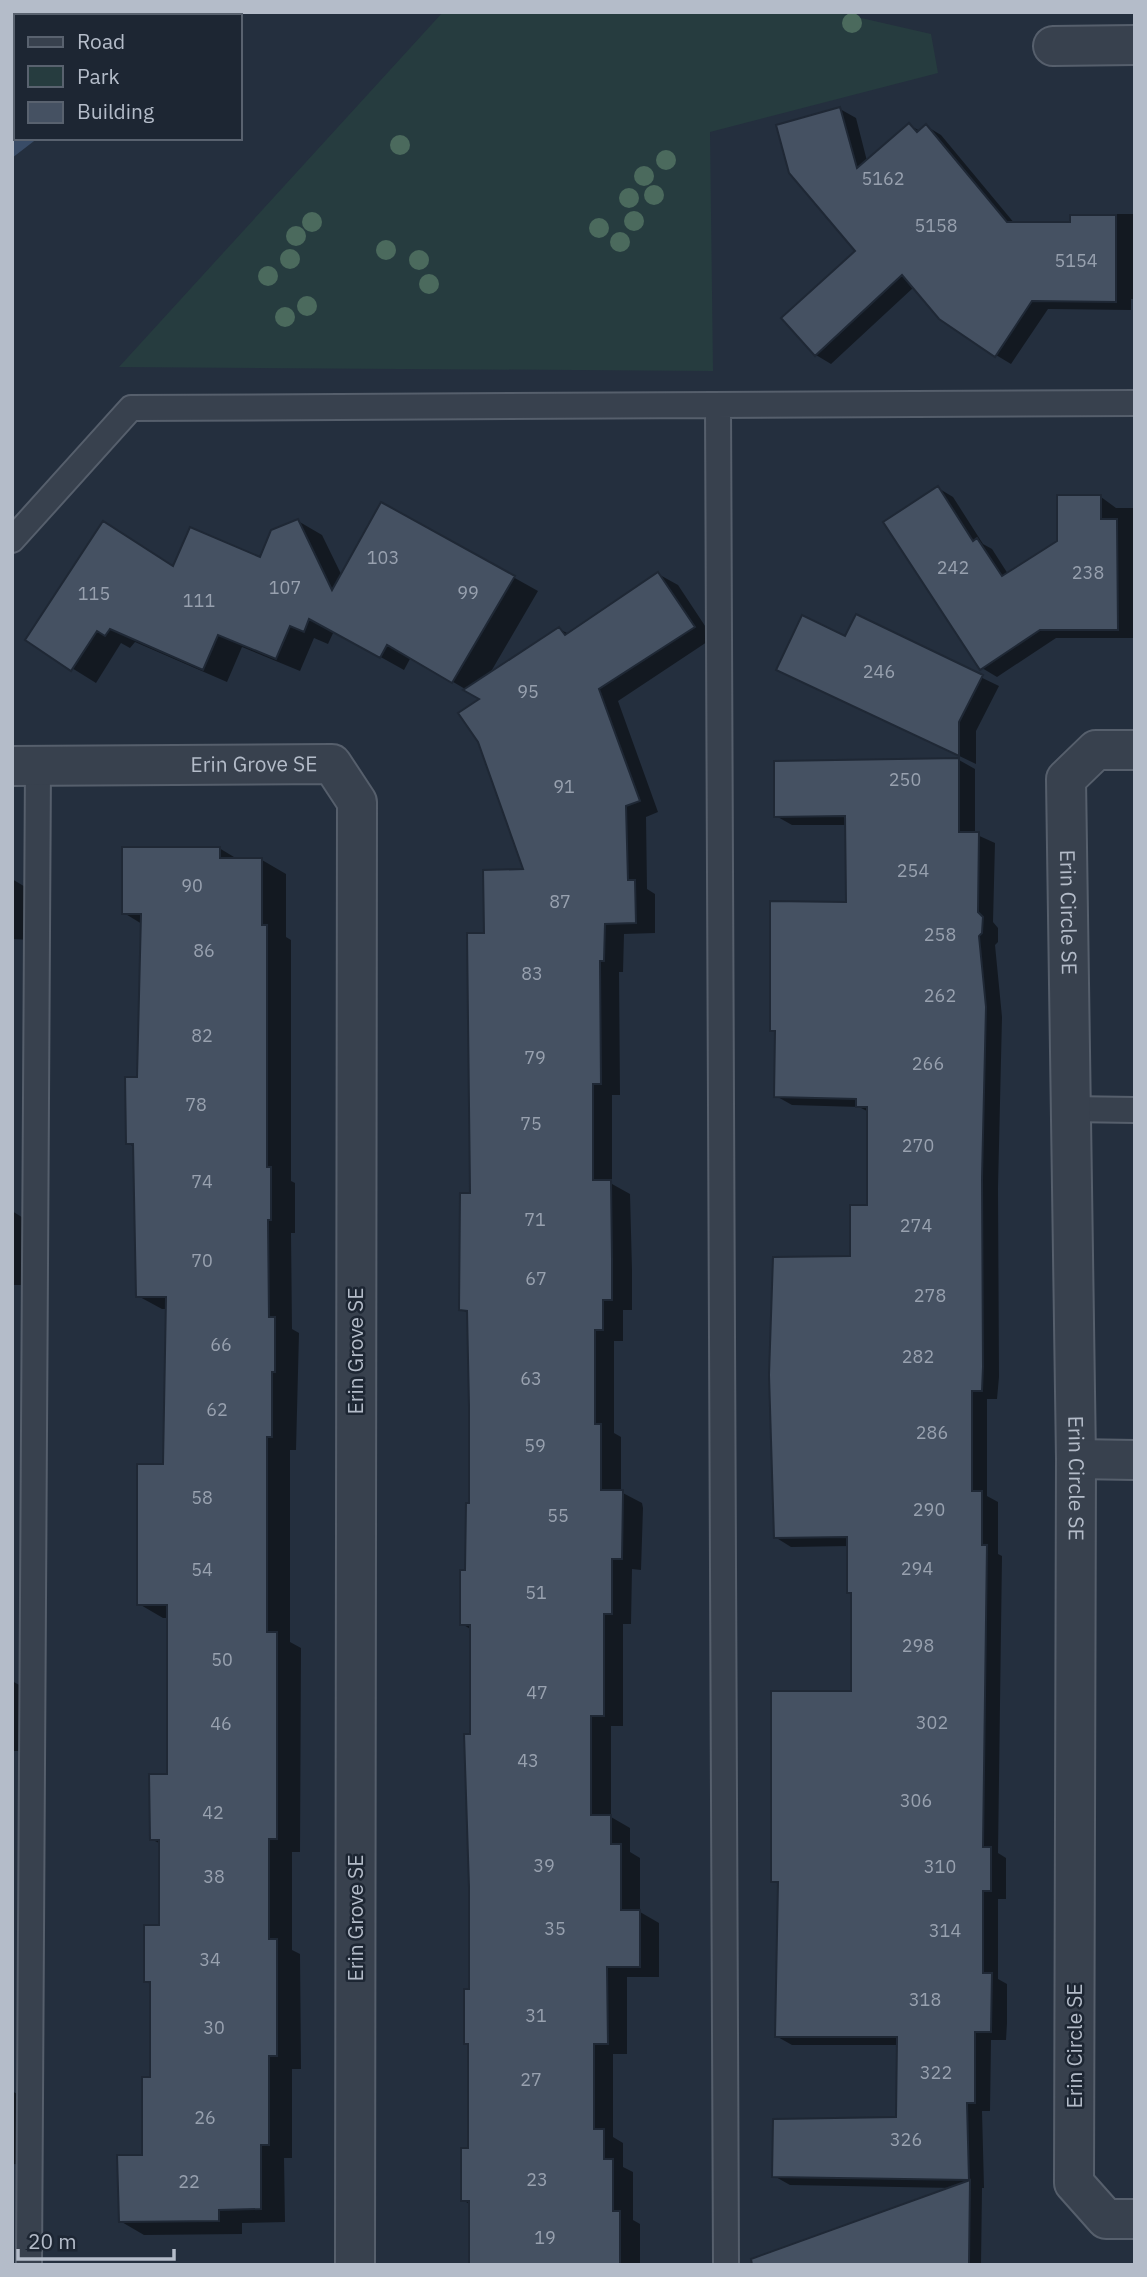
<svg xmlns="http://www.w3.org/2000/svg" width="1147" height="2277" viewBox="0 0 1147 2277" font-family="'IBM Plex Sans',sans-serif">
<style>
.green{fill:#263c3f}
.water{fill:#394c67}
.shadow{fill:#0007}
.building{fill:#455162;stroke:#1f2835;stroke-width:2}
.lines{fill:none;stroke-linecap:round;stroke-linejoin:round}
.service-casing{stroke:#565f6c;stroke-width:28}
.minor-casing{stroke:#565f6c;stroke-width:42}
.service{stroke:#38414e;stroke-width:24}
.minor{stroke:#38414e;stroke-width:38}
.tree{fill:#4b6a5d}
.labels{text-anchor:middle;stroke-width:5;stroke-linejoin:round;paint-order:stroke}
.number-label{font-size:18px;fill:#98a1af}
.street-label{font-size:21px;fill:#b4bcc9;stroke:#1d2633}
</style>
<rect width="100%" height="100%" fill="#242f3e"/>
<path class="green" d="M443,12H835L931,34L938,73L710,132L713,371L119,367Z"/>
<path class="water" d="M12,12H80V16H16V138H38L12,158Z"/>
<path class="shadow" d="M840,109L856,118L867,161L909,125L920,131L926,126L941,135L1015,224H1072L1085,214H1135V299H1131V310L1048,309L1011,364L996,355L914,287L831,364L816,355L858,251Z
M938,488L953,497L983,544L992,549L1008,574L1059,542L1101,497L1116,508H1135V638H1056L997,677L982,668Z
M382,504L538,591L489,675L559,629L569,634L658,574L678,585L713,638L618,701L658,812L646,817L647,889L655,894V933L624,934L623,972H619L620,1095H612V1184L630,1194L632,1270V1310H623V1341H614V1433L621,1437V1492L642,1503L643,1508L641,1570L632,1569L631,1624H623V1726H611V1817L630,1828V1852L640,1858V1912L659,1923V1977H627V2054H613V2137L623,2143V2167L633,2172V2220L640,2224V2265H471V2205L463,2200L470,2149L472,1630L462,1624L471,1505L469,1314L461,1309L471,1194L486,935L525,871L482,699L411,657L404,670L334,631L328,644L314,638L300,671L242,647L227,682L135,642L130,648L121,643L96,683L27,640L175,568L261,559L298,521L322,535L342,576Z
M856,617L999,686L976,731V764L778,669L846,638Z
M959,760L975,769V834L995,843L993,922L998,928V942L995,945L1002,1017L998,1188L999,1377L997,1399H987V1496L998,1502V1554L1002,1556L998,1853L1006,1858V1899H998V1979L1007,1984V2023L1006,2040H991L990,2111H982L984,2188H982L981,2265H773L954,2188L790,2185L774,2176L898,2119V2045H792L776,2036L780,1885L773,1881L852,1693L849,1546L791,1547L775,1537L852,1257L869,1206V1112L859,1107L792,1105L776,1096V1033L772,1030L848,904L847,825H792L776,816Z
M219,848L239,860H262L286,874V937L291,940V1181L295,1183V1233H291L292,1329L299,1333L296,1450H290V1642L301,1648L300,1852H292V1950L300,1954L301,2069H292V2158H284L285,2222L242,2223V2234L144,2235L120,2221L144,2157L152,2079V1985L145,1981L161,1927V1844L151,1839L168,1776L169,1618H163L139,1604L165,1466L168,1309H162L138,1296L135,1147L127,1143L139,1079L142,924L124,913Z
M12,879L32,891L31,940L12,939Z
M12,1211L33,1224V1285H12Z
M12,1681L34,1693V1751H12Z
M12,2091L33,2103L32,2165L12,2164Z"/>
<path class="building" d="M840,107L857,168L909,123L917,132L926,124L1007,222H1070V215H1116V302L1032,301L995,357L939,319L902,275L815,356L781,318L855,251L789,173L776,125Z
M938,486L973,541L977,538L1002,576L1057,541V495H1101V519H1117L1118,630H1040L980,670L883,522Z
M381,502L515,576L452,683L387,645L380,658L309,619L304,632L290,626L276,659L218,635L203,670L110,629L105,636L97,631L71,671L25,640L103,521L173,566L190,527L260,557L271,530L298,519L332,590Z
M658,572L695,627L599,689L640,801L626,806L628,880H635L636,923L605,924L604,961H600L601,1084H593V1180H611L612,1258V1300H603V1330H595V1424H601V1490H623V1496L622,1559H612V1614H604V1716H591V1815H611V1844H621V1910H640V1967H607L608,2044H594V2129H604V2159H613V2211H620V2265H469V2201H461V2148H468V2044H464V1989H469V1887L464,1734H470V1625H460V1570H465L466,1503H469V1406L467,1311L459,1310L460,1193H470L467,933H484L483,870L523,869L478,742L458,713L479,699L463,690L559,627L565,635Z
M856,614L983,675L959,722V756L776,670L802,615L845,636Z
M959,758V832H979L978,912L983,917L982,933L979,936L986,1007L982,1178L983,1367L982,1391H972V1491H982V1545H987L983,1847H991V1891H983V1973H992L991,2032H975V2103H967L969,2180L772,2177L773,2119L896,2117L897,2037H775L778,1882H771V1691H851V1593H847V1537L774,1538L769,1375L773,1257L850,1256V1205H867V1107H856V1099L774,1097L775,1031H770V901L846,902L845,816L774,817V761Z
M122,847H220V858H262V925H267V1167H271V1220H268L269,1317H275V1372H272V1437H267V1632H277V1839H269V1939H277V2056H269V2145H261V2209L219,2210V2221L119,2222L117,2155H142V2077H150V1982H144V1925H159V1840H150L149,1774H167V1605H137V1464H163L166,1297H136L133,1144H126L125,1077H137L141,914H122Z
M970,2180L969,2265H752L751,2259Z"/>
<g class="lines">
<g class="service-casing">
<path id="service" d="M718,406L726,2265
M12,540L131,408L1135,403
M1070,1109L1135,1110
M29,2265L38,766"/>
</g>
<g class="minor-casing">
<g id="minor">
<path d="M1053,46L1135,45"/>
<path id="s1" d="M1135,750H1096L1066,779L1076,1459L1074,2183L1106,2219H1135"/>
<path id="s2" d="M12,766L332,764L357,802L355,2265"/>
<path d="M1076,1459L1135,1460"/>
</g>
</g>
<use href="#service" class="service"/>
<use href="#minor" class="minor"/>
</g>
<g class="tree">
<circle cx="852" cy="23" r="10"/>
<circle cx="400" cy="145" r="10"/>
<circle cx="666" cy="160" r="10"/>
<circle cx="644" cy="176" r="10"/>
<circle cx="654" cy="195" r="10"/>
<circle cx="629" cy="198" r="10"/>
<circle cx="634" cy="221" r="10"/>
<circle cx="312" cy="222" r="10"/>
<circle cx="599" cy="228" r="10"/>
<circle cx="296" cy="236" r="10"/>
<circle cx="620" cy="242" r="10"/>
<circle cx="386" cy="250" r="10"/>
<circle cx="290" cy="259" r="10"/>
<circle cx="419" cy="260" r="10"/>
<circle cx="268" cy="276" r="10"/>
<circle cx="429" cy="284" r="10"/>
<circle cx="307" cy="306" r="10"/>
<circle cx="285" cy="317" r="10"/>
</g>
<g class="labels">
<g class="number-label">
<text x="883" y="185">5162</text>
<text x="936" y="232">5158</text>
<text x="1076" y="267">5154</text>
<text x="383" y="564">103</text>
<text x="953" y="574">242</text>
<text x="1088" y="579">238</text>
<text x="285" y="594">107</text>
<text x="468" y="599">99</text>
<text x="94" y="600">115</text>
<text x="199" y="607">111</text>
<text x="879" y="678">246</text>
<text x="528" y="698">95</text>
<text x="905" y="786">250</text>
<text x="564" y="793">91</text>
<text x="913" y="877">254</text>
<text x="192" y="892">90</text>
<text x="560" y="908">87</text>
<text x="940" y="941">258</text>
<text x="204" y="957">86</text>
<text x="532" y="980">83</text>
<text x="940" y="1002">262</text>
<text x="202" y="1042">82</text>
<text x="535" y="1064">79</text>
<text x="928" y="1070">266</text>
<text x="196" y="1111">78</text>
<text x="531" y="1130">75</text>
<text x="918" y="1152">270</text>
<text x="202" y="1188">74</text>
<text x="535" y="1226">71</text>
<text x="916" y="1232">274</text>
<text x="202" y="1267">70</text>
<text x="536" y="1285">67</text>
<text x="930" y="1302">278</text>
<text x="221" y="1351">66</text>
<text x="918" y="1363">282</text>
<text x="531" y="1385">63</text>
<text x="217" y="1416">62</text>
<text x="932" y="1439">286</text>
<text x="535" y="1452">59</text>
<text x="202" y="1504">58</text>
<text x="929" y="1516">290</text>
<text x="558" y="1522">55</text>
<text x="917" y="1575">294</text>
<text x="202" y="1576">54</text>
<text x="536" y="1599">51</text>
<text x="918" y="1652">298</text>
<text x="222" y="1666">50</text>
<text x="537" y="1699">47</text>
<text x="932" y="1729">302</text>
<text x="221" y="1730">46</text>
<text x="528" y="1767">43</text>
<text x="916" y="1807">306</text>
<text x="213" y="1819">42</text>
<text x="544" y="1872">39</text>
<text x="940" y="1873">310</text>
<text x="214" y="1883">38</text>
<text x="555" y="1935">35</text>
<text x="945" y="1937">314</text>
<text x="210" y="1966">34</text>
<text x="925" y="2006">318</text>
<text x="536" y="2022">31</text>
<text x="214" y="2034">30</text>
<text x="936" y="2079">322</text>
<text x="531" y="2086">27</text>
<text x="205" y="2124">26</text>
<text x="906" y="2146">326</text>
<text x="537" y="2186">23</text>
<text x="189" y="2188">22</text>
<text x="545" y="2244">19</text>
</g>
<g class="street-label">
<text dy="7" stroke="none"><textPath href="#s2" startOffset="242">Erin Grove SE</textPath></text>
<text dy="7" stroke="none"><textPath href="#s1" startOffset="214">Erin Circle SE</textPath></text>
<text transform="translate(356 1351) rotate(-90)" y="7">Erin Grove SE</text>
<text dy="7" stroke="none"><textPath href="#s1" startOffset="780">Erin Circle SE</textPath></text>
<text transform="translate(356 1918) rotate(-90)" y="7">Erin Grove SE</text>
<text transform="translate(1075 2046) rotate(-90)" y="7">Erin Circle SE</text>
</g>
</g>
<rect width="1147" height="2277" fill="none" stroke="#b4bcc9" stroke-width="28"/>
<rect x="14" y="14" width="228" height="126" fill="#1d2633" stroke="#59626f" stroke-width="2"/>
<rect x="28" y="37" width="35" height="10" fill="#38414e" stroke="#59626f" stroke-width="2"/>
<text x="77" y="49" font-size="21" fill="#b4bcc9">Road</text>
<rect x="28" y="66" width="35" height="21" fill="#263c3f" stroke="#59626f" stroke-width="2"/>
<text x="77" y="84" font-size="21" fill="#b4bcc9">Park</text>
<rect x="28" y="102" width="35" height="21" fill="#455162" stroke="#59626f" stroke-width="2"/>
<text x="77" y="119" font-size="21" fill="#b4bcc9">Building</text>
<path d="M18 2249v10h156v-10" fill="none" stroke="#b4bcc9" stroke-width="3.5"/>
<text x="28" y="2249" font-size="21" fill="#b4bcc9" stroke="#1d2633" stroke-width="5" paint-order="stroke">20 m</text>
</svg>
